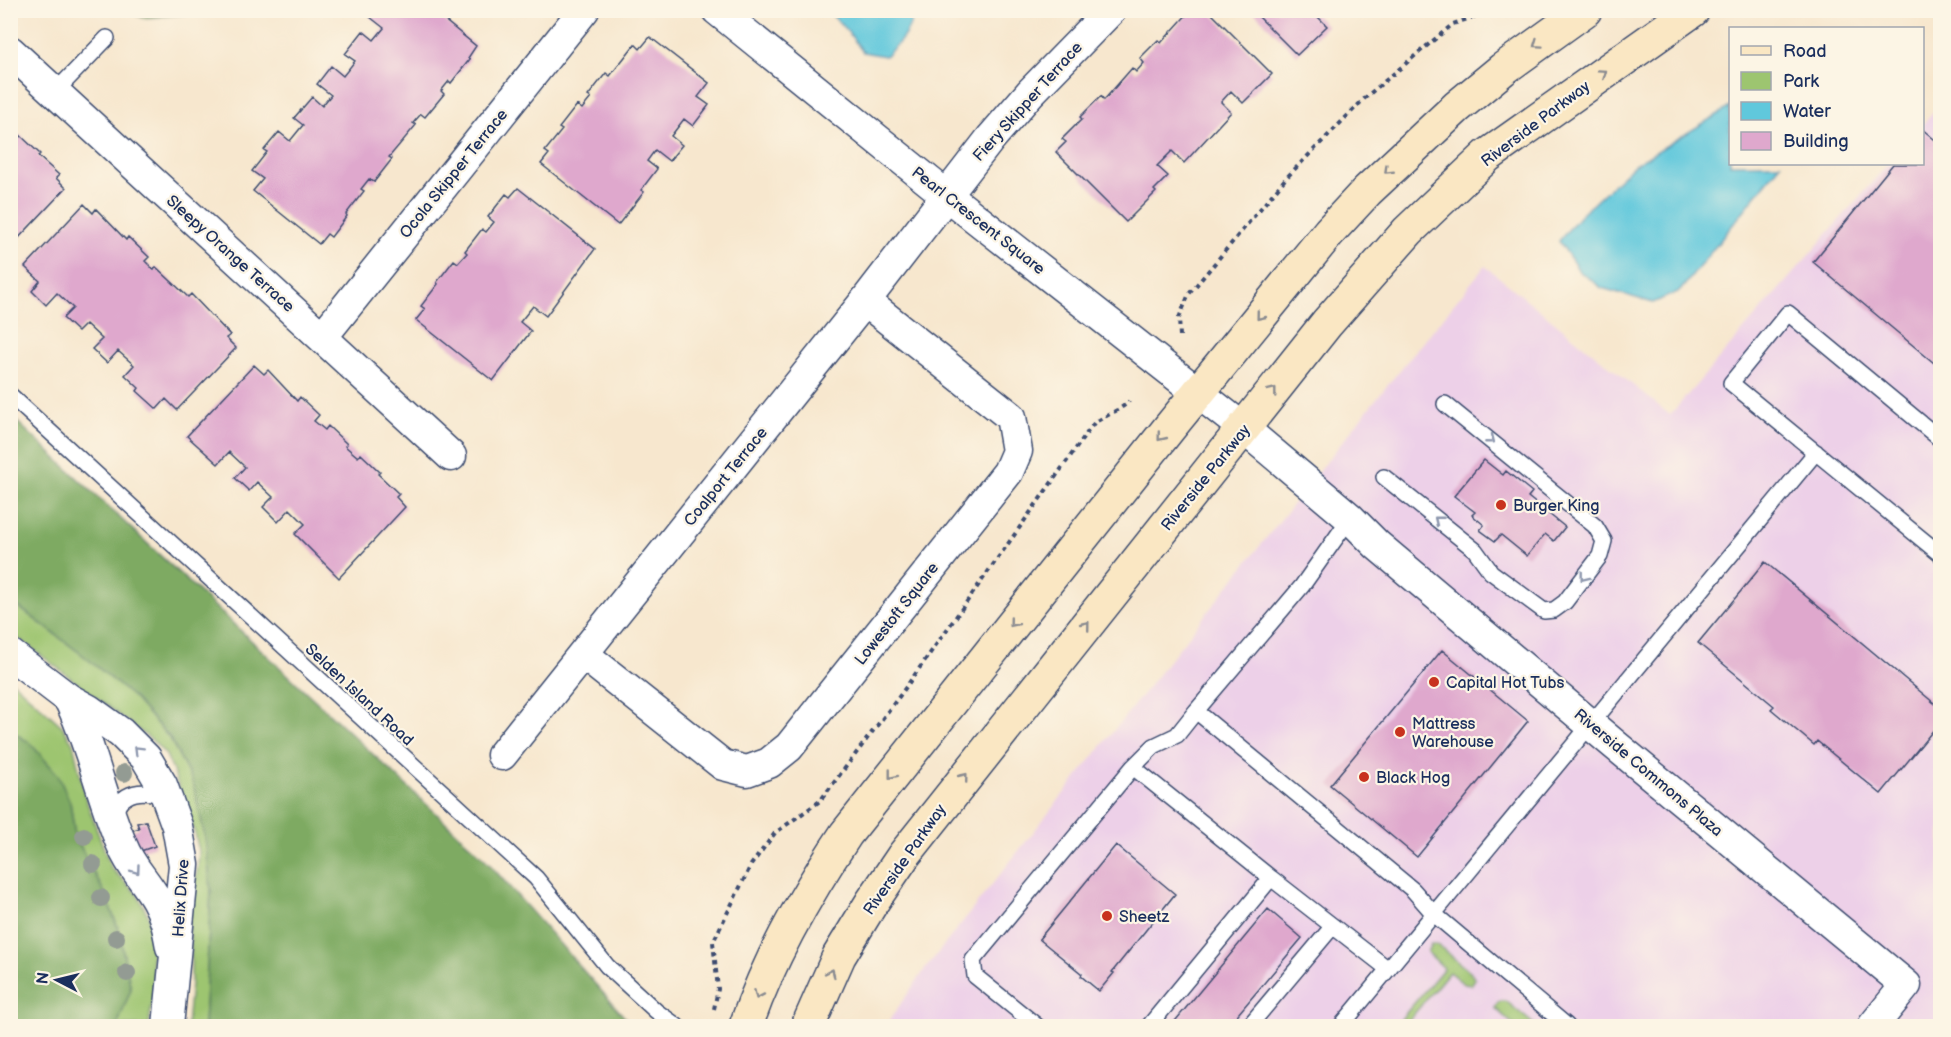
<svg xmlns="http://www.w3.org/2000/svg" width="1951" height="1037" viewBox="0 0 1951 1037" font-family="'Balsamiq Sans',sans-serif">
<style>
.built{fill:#edd0e8}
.green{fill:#9dc570;stroke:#5c7a67;stroke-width:1.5}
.forest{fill:#7eaa62;stroke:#4c6c60;stroke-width:1.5}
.water{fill:#60c8dc;stroke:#3e7c9d;stroke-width:1.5}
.building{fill:#dfa8cd}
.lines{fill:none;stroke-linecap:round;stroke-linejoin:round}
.service-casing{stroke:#3c4b6f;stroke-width:18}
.minor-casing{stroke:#3c4b6f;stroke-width:33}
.secondary-casing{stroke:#3c4b6f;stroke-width:36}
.path{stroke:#3c4b6f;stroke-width:4;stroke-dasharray:4.5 4.5;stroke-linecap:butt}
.service{stroke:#fff;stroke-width:15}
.minor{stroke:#fff;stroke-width:30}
.secondary{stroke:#fae7c3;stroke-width:33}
.tree{fill:#939b93}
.oneway{stroke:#8a8b90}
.oneway2{stroke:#8d97ae}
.poi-dot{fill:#c8321e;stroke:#fcf5e5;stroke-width:2}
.labels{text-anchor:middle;stroke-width:4.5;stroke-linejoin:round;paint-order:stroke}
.street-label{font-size:16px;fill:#1b2f5e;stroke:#fcf5e5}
.poi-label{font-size:16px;fill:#1b2f5e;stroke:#fcf5e5;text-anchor:start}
</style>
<rect width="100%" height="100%" fill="#fcf5e5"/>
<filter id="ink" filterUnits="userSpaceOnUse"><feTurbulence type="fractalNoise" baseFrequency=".0167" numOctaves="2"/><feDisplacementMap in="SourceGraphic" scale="12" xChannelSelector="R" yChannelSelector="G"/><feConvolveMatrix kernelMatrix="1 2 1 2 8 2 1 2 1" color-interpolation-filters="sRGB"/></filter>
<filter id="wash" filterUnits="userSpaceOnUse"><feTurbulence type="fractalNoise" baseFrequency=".008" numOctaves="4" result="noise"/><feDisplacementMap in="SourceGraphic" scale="24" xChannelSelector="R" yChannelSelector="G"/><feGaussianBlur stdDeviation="1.35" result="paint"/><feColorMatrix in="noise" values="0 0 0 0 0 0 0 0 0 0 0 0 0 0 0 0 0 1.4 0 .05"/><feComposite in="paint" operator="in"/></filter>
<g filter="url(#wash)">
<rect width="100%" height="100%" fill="#f7e7ce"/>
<path class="built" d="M1940,103V1026H885L926,968L1373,403L1485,266L1670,415L1888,164H1922L1923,124Z"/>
<path class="green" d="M10,601L84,656L133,697L170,739L193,783L205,836L211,891L204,1026H187L191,984V948L188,918L198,866L199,851L195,834L173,771L166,755L153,741L25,643L11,634Z
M10,679L62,726L73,743L85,797L111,868L137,894L149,917L154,986L149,1026H117L131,989L118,928L105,894L75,836L70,802L31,744L11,730Z
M1431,944L1438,945L1471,973L1475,979L1471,985L1464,984L1449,972L1404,1026H1395L1444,968L1427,952Z
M1501,1001H1506L1536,1026H1515L1495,1008L1498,1002Z"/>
<path class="forest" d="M123,11H216L145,18Z
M11,416L485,859L627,1020L636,1026H204L211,891L205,837L193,783L170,738L133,697L84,656L11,601Z
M10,730L31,744L58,775L70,802L75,836L105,894L118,928L131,989L117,1026H11Z"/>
<path class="water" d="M831,10L913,11C912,30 899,44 885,56L863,52L849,33L831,14Z
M1730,107V164H1781L1680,291L1653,303L1602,288L1579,271L1559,241L1579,217L1634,165Z"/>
<g id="blocks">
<path class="building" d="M376,10H432L476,46L468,58L470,59L451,83L449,81L441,91L444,94L425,117L421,114L413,123L416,125L389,157L392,159L374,182L369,179L361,189L364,191L346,214L347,216L331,237L327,234L319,244L253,191L263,179L252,171L267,152L264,150L279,132L290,141L303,125L294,118L312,97L322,106L331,95L317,84L331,66L343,76L355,61L345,54L363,31L374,40L384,28L370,17Z
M1191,10L1194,13L1197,10H1208L1272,74L1243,103L1231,91L1221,102L1231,112L1184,163L1172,151L1157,166L1168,176L1154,190L1156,192L1126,222L1056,152L1066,142L1062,139L1082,119L1080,117L1101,96L1104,100L1132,68L1136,72L1144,63L1140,58L1158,40L1161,43Z
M1252,10H1319L1315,14L1327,26L1297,55Z
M650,37L709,83L698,97L709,105L693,126L684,119L671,136L682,145L669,161L655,150L647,161L657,169L641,190L644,192L618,225L541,164L549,154L545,151L562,130L559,128L577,105L582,109L591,98L588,96L606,73L610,76L635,44L640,49Z
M1922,129L1940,144V368L1813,262L1893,164H1922Z
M10,133L16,139L20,135L40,154L38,156L59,175L56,178L66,188L10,247Z
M518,188L595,249L546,316L533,306L520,322L531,331L493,381L416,320L425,309L421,306L438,284L437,282L454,260L458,263L467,253L465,251L482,229L486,232L494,222L488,217L506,194L510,197Z
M84,204L93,213L96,209L126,240L128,237L149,257L145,261L154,270L156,267L188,297L191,294L230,335L226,338L236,348L177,410L166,399L157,409L137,391L139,388L125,375L134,365L118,351L107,363L92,349L102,339L86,324L78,332L63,318L73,308L57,293L46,305L32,291L40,281L25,267Z
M254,365L264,374L268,370L297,401L300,397L319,415L314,421L325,430L328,426L347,444L345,446L358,457L361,454L380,472L378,474L399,494L396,497L405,507L339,578L295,534L305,524L290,509L278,522L263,507L273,497L257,482L249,491L235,478L245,467L229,452L218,464L187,436Z
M1484,460L1503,475L1506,471L1532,492L1528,497L1565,527L1554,541L1545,534L1527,556L1501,535L1495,541L1480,530L1484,525L1472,515L1475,512L1454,496Z
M1765,562L1940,708V722L1881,794L1817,741L1814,745L1771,709L1774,706L1698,643Z
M1442,650L1528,721L1417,857L1330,785Z
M146,821L155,846L138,852L131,831L139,828L137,823Z
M1116,845L1175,894L1112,972L1114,973L1099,991L1081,976L1082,974L1039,939Z
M1268,909L1302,938L1228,1026H1171Z"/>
</g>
</g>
<g filter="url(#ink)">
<use href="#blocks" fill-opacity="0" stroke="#3c4b6f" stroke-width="1.5"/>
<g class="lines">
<g class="service-casing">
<path id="service" d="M54,93L107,38
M10,395L536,878L607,966L656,1011L677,1026
M1940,439L1788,313L1731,383L1940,554
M1384,477L1475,550L1491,572L1544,611L1554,610L1565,602L1600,556L1604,541L1595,526L1445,404
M1350,518L1302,586L1196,711L1413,890L1434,914L1567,1026
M1133,767L1271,878L1149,1026
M115,818C116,790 149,786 167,800
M1271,878L1388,969
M1037,1026L975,976L973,960L1133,767L1154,746L1177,735L1196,711
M1249,1026L1333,926
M1341,1026L1816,452"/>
</g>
<g class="minor-casing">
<path id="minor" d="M717,10L946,195L1243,428L1350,518L1377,545L1615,745L1906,985L1873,1026
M10,51L451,456
M323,336L584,10
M10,654L69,699L89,710L121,733L146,758L162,785L177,826L184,865L168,1026
M583,654L723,765L747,771L769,763L789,747L1008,472L1017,451L1011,417L865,301
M69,699C92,746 101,797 122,845C130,866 145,880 156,899C165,914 168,930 171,947
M502,755L865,301L991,138L1030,93L1111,10"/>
</g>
<g class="secondary-casing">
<path id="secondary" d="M746,1026C769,958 806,894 846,834L1170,427L1329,232L1367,191L1457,107L1503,69L1585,10
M808,1026L839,956L872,902L904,855L1327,323L1408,231L1487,156L1693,10"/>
</g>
<path class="path" d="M1180,336L1179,318L1189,294L1286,178L1367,96L1453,24L1494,10
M714,1009L718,989L713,942L751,865L775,833L820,801L901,694L1094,423C1103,417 1124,408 1129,401"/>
<use href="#service" class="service"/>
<use href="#minor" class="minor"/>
<use href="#secondary" class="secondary"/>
</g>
<g class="tree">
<circle cx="124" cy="773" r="9"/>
<circle cx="84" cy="836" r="9"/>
<circle cx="93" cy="864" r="9"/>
<circle cx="101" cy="898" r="9"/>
<circle cx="116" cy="938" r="9"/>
<circle cx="127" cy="973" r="9"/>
</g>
<defs><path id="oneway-chevron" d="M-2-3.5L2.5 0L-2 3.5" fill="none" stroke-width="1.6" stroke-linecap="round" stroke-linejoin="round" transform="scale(1.5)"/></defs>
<g class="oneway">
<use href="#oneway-chevron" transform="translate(1537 44) rotate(145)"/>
<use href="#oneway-chevron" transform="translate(1603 73) rotate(-35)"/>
<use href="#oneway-chevron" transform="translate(1388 170) rotate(136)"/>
<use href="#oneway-chevron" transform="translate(1260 316) rotate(129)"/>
<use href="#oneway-chevron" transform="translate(1273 391) rotate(-52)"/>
<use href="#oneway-chevron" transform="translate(1161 437) rotate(129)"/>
<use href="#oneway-chevron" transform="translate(1013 623) rotate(129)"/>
<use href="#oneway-chevron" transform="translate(1086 625) rotate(-51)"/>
<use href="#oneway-chevron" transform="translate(892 775) rotate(128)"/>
<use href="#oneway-chevron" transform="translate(964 777) rotate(-51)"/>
<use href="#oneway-chevron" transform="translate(831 973) rotate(-65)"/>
<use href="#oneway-chevron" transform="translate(758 995) rotate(114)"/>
</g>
<g class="oneway2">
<use href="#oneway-chevron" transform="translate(1491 440) rotate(39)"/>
<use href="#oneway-chevron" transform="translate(1438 520) rotate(-141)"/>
<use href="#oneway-chevron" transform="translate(1584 577) rotate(128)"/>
<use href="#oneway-chevron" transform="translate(138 750) rotate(-135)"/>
<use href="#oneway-chevron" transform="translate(136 870) rotate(54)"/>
</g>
</g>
<g class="poi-dot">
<circle cx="1501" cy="505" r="6"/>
<circle cx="1434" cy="682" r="6"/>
<circle cx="1400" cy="732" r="6"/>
<circle cx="1364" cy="777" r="6"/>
<circle cx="1107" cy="916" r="6"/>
</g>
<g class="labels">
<g class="street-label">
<text transform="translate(1027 101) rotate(-48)" y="6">Fiery Skipper Terrace</text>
<text transform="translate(1535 123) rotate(-37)" y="6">Riverside Parkway</text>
<text transform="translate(453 173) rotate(-51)" y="6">Ocola Skipper Terrace</text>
<text transform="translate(979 220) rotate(38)" y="6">Pearl Crescent Square</text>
<text transform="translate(231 253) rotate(42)" y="6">Sleepy Orange Terrace</text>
<text transform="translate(725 476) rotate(-51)" y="6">Coalport Terrace</text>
<text transform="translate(1205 477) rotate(-51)" y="6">Riverside Parkway</text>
<text transform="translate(896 613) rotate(-52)" y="6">Lowestoft Square</text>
<text transform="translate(360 694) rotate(43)" y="6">Selden Island Road</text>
<text transform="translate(1649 772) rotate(40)" y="6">Riverside Commons Plaza</text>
<text transform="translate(904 859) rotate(-55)" y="6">Riverside Parkway</text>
<text transform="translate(180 898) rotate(-86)" y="6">Helix Drive</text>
</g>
<g class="poi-label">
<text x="1513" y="511">Burger King</text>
<text x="1446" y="688">Capital Hot Tubs</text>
<text x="1412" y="729">Mattress<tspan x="1412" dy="18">Warehouse</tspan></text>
<text x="1376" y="783">Black Hog</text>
<text x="1119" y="922">Sheetz</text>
</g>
</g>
<rect width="1951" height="1037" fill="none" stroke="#fcf5e5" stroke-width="36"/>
<rect x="1729" y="27" width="195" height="138" fill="#fcf5e5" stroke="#a2a6af" stroke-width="1.5"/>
<rect x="1741" y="46" width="30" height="9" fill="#fae7c3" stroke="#a2a6af" stroke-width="1.5"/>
<text x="1783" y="57" font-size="18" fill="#1b2f5e">Road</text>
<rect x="1741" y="72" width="30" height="18" fill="#9dc570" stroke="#a2a6af" stroke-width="1.5"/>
<text x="1783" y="87" font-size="18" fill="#1b2f5e">Park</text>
<rect x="1741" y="102" width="30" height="18" fill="#60c8dc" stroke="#a2a6af" stroke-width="1.5"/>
<text x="1783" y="117" font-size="18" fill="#1b2f5e">Water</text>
<rect x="1741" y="132" width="30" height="18" fill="#dfa8cd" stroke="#a2a6af" stroke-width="1.5"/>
<text x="1783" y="147" font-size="18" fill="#1b2f5e">Building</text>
<g transform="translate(57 980) rotate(277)" stroke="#fcf5e5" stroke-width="4.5" paint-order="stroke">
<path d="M0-4.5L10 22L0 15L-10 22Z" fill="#1b2f5e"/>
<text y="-9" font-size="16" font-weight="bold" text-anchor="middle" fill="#1b2f5e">N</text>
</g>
</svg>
